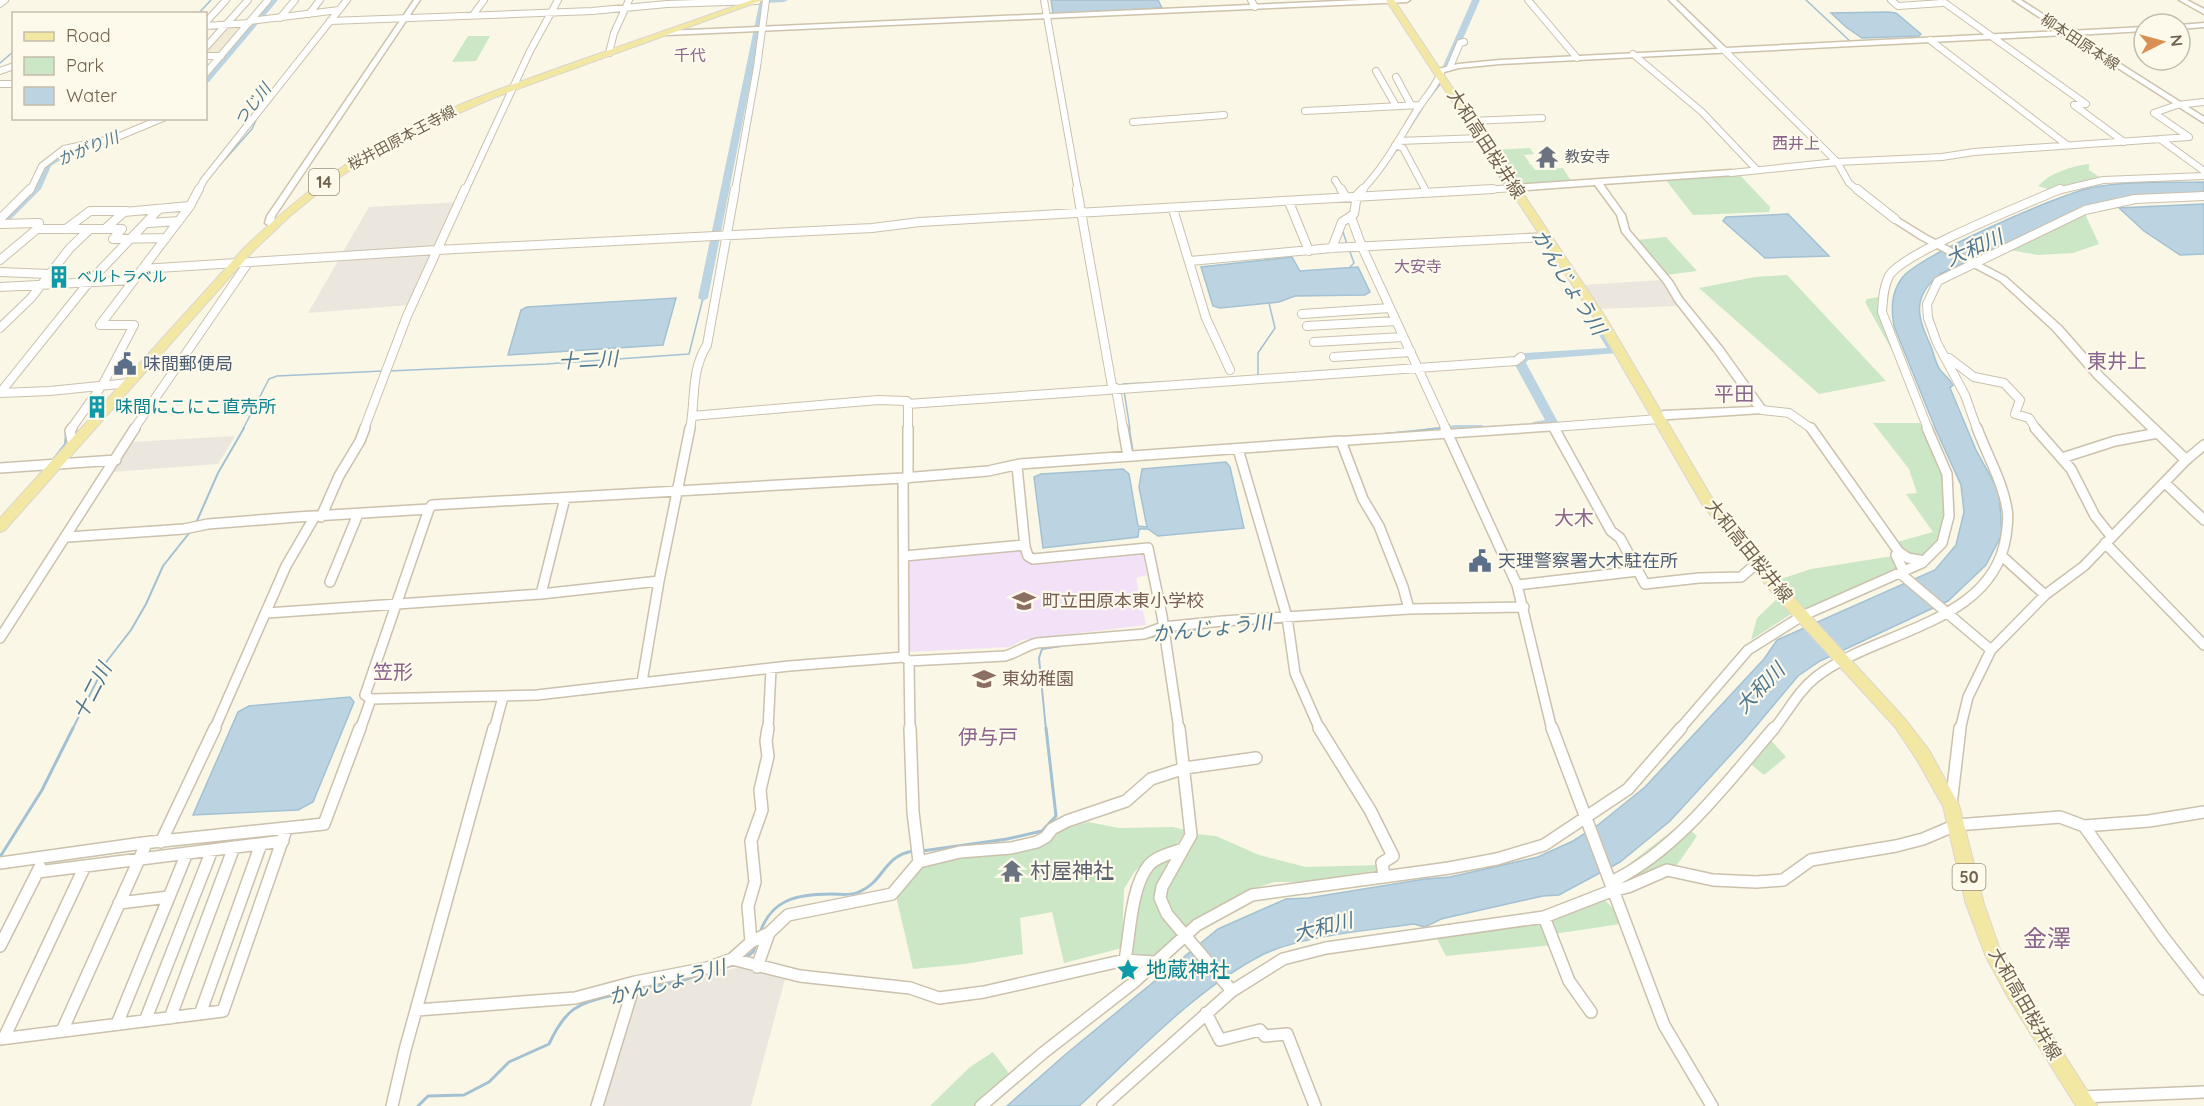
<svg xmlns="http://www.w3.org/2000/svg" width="2204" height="1106" viewBox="0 0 2204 1106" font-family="Quicksand,'Noto Sans JP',sans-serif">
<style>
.residential{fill:#f1ead5}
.industrial{fill:#ebe7df}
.education{fill:#f3e2f7}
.green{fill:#cce7c5}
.water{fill:#bcd4e2;stroke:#a3c1d3;stroke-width:1.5}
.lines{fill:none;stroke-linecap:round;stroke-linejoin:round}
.stream-far2{stroke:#a3c1d3;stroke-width:1.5}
.stream-far1{stroke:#a3c1d3;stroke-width:2}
.stream{stroke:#a3c1d3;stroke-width:3}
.river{fill:#bcd4e2;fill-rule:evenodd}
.street-far3-casing{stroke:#cbc1ad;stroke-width:8}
.street-far2-casing{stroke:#cbc1ad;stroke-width:10}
.street-far1-casing{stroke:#cbc1ad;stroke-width:12}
.street-casing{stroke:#cbc1ad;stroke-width:14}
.secondary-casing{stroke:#cdc2ab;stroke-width:3}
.primary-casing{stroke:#dad6d1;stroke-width:2}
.street-far3{stroke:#fff;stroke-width:6}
.street-far2{stroke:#fff;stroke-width:8}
.street-far1{stroke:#fff;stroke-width:9}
.street{stroke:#fff;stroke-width:11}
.secondary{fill:#fff;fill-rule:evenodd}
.primary{fill:#f3e7a4;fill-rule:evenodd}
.labels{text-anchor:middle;stroke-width:4.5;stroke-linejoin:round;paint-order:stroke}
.far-street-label{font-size:15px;fill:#71624d;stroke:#fdfaec}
.far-worship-label{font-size:15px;fill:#5b616d;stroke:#fdfaec;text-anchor:start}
.far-culture-label{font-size:15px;fill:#0d838f;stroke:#fdfaec;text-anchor:start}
.far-neighbourhood-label{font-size:16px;fill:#89658d;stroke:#fdfaec}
.far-water-label{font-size:16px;font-style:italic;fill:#4f7890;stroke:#fdfaec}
.shield{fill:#fdfaec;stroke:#9b907d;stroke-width:1.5}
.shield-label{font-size:16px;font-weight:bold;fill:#71624d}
.street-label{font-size:18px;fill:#71624d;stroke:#fdfaec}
.service-label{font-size:18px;fill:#4e5e75;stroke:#fdfaec;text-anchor:start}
.culture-label{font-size:18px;fill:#0d838f;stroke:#fdfaec;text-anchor:start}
.education-label{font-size:18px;fill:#785e54;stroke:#fdfaec;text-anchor:start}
.water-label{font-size:20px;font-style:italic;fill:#4f7890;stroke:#fdfaec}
.neighbourhood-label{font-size:20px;fill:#89658d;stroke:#fdfaec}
.near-worship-label{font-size:21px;fill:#5b616d;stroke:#fdfaec;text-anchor:start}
.near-culture-label{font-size:21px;fill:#0d838f;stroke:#fdfaec;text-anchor:start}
.near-neighbourhood-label{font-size:24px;fill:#89658d;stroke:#fdfaec}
</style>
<rect width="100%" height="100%" fill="#faf7e6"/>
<path class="residential" d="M245,25L219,54L206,55V49L228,26Z"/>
<path class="industrial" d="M459,202L439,244L426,250L341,255L369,207Z
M427,254L432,258L410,305L308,313L339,259Z
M1662,280L1679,306L1598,309L1582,285Z
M235,436L218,464L112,472L131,442Z
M739,967L785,979L751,1106H600L637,994Z"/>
<path class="education" d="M1021,548L1030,562L1142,551L1147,575L1136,578L1146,625L1022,640L1010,647L908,652V557Z"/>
<path class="green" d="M468,36H490L476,61L452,62Z
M1530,148L1534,154L1524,155L1535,170L1563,168L1571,181L1514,184L1492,150Z
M2089,164V170L2101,178L2077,182L2051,190L2038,186C2050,173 2071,166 2089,164Z
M1739,174L1770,207L1769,212L1693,215L1665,179Z
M2085,214L2099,244L2073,253L2038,255L2010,250Z
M1666,237L1697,271L1666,275L1637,240Z
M1787,275L1886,381L1819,394L1699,288L1755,277Z
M1879,297V309L1894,354L1865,302L1867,299Z
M1873,423H1920L1942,473L1944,516L1938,539L1920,558L1908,555L1897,542L1933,532L1906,494L1917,493L1909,469Z
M1893,556L1900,569L1804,611L1775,581L1811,569Z
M1780,596L1794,612L1751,640L1757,618Z
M1768,737L1786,757L1764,775L1747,761Z
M1088,822L1119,828L1173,827L1186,830L1176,846L1150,858L1135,871L1124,889L1122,948L1064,963L1052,912L1020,918L1023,954L965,964L913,969L896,896L922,867L946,862L965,854L1037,848L1055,837L1060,830Z
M1682,823L1697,836L1677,865L1632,883L1620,871Z
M1196,834L1216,836L1259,855L1306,867L1380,865L1381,870L1304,882H1274L1243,892L1186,929L1154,956L1127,955L1130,887L1140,869Z
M1605,900L1614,910L1620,924L1554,934L1546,918Z
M1543,920L1552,945L1446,956L1436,937Z
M993,1052L1011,1076L974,1106H930L970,1067Z"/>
<path class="water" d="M1051,0H1158L1162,8L1053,14Z
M1888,12L1896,13L1921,34L1919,36L1862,38L1846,27L1831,13Z
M2204,182V194L2136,196L2087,206L1940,274C1910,298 1918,318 1932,349C1934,356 1937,367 1941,371C1946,377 1949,378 1953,385L1950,388L1976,450L1999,492L2002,534L1986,565L1948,601L1820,661L1798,676L1746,738L1670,821L1620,862L1559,895L1543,896L1441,919L1425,927L1414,924C1371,930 1300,936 1262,955C1194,990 1135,1055 1079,1106H1007L1066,1054L1218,929L1286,899L1308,898L1425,879L1450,877L1538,857L1573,841L1598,825L1645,787L1764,659L1777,640L1935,570L1956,545L1964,512L1961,485L1936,430L1894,326C1891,309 1891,293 1902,278C1920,255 2058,195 2090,188C2127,180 2167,183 2204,182Z
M2204,204V254L2180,255L2144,231L2119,208Z
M1788,214L1829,256L1765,258L1723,221L1726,217Z
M1292,257L1300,271L1358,267L1370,292L1365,295L1295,296L1279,302L1220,308L1213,306L1201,267Z
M676,298L663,345L508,355L521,310L527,307Z
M1226,462L1230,467L1244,528L1158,536L1148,529H1139L1138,537L1043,548L1034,477L1041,474L1123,469L1129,474L1138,526L1147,527L1139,487L1142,469Z
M350,697L354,702L313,802L298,810L193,815L238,712L249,706Z"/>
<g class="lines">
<path class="stream-far2" d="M1806,0L1851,42
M198,14L211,0
M0,63L14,51
M1426,102L1441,83
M264,109L274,97
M1402,140L1423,107
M220,165L252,129L257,118
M1381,172L1398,148
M1342,229L1347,244
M1349,249L1354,263L1350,267
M117,350L124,337
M389,371L546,364L689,354L703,298
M1256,376L1258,375V353L1275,328L1269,303
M72,421L90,397
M243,429L269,379L277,376L383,371
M1130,429L1123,384L1185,381
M1428,429L1441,428"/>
<path class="stream-far1" d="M1129,428L1133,453
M1375,435L1441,428
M54,458L65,444L66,431
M196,523L218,473L244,428
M1168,634L1212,627
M1147,638L1162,635
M72,730L107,661L131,630L146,604L163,566L190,532
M1046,730L1039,658L1042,649L1061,646"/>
<path class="stream" d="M922,851L1007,839L1042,831L1056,816L1046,728
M0,857L42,790L73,728
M760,933C771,899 798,894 831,894C841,894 850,896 859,892C884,882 883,856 913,851
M745,958L753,952L756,944
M713,972L735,964
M637,989L679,982L698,975
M418,1106L428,1096L464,1095L489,1082L509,1062L549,1044C570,999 584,1004 628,991"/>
<path class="river" d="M270,0H278L209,82H206V75Z
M760,0H788L784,2L766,3L708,298L703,301L698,298Z
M1472,0H1480L1451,66L1444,68L1443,66Z
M1460,115H1466L1520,195L1518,197H1512L1459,117Z
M86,143L89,144V148L70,154L51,166L41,189L4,226L0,227V218L34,186L44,163L64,150Z
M1605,332L1609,333L1620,351L1618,353L1528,360L1526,363L1559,424L1553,428H1533L1531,425L1533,422L1545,420L1514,363L1521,354L1525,353L1607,348L1599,335Z
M1454,425H1482L1488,429L1482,433L1450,432L1448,429L1450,426Z"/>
<g class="street-far3-casing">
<path id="street-far3" d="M1044,0L1078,191
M1251,0L1255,7
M1528,0L1577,58
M1891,0L1898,6L1942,3
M1945,3L2086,104L2074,105L2124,142
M0,4L5,0
M309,14L320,0
M473,15L484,0
M280,18L295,0
M250,21L339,10
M330,21L592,11L667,4L757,1
M206,22L226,0
M206,26L249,23
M1930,40L2067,145
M206,47L248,0
M1724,50L1837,162L1849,183L1859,191
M609,53L614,33L629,0
M1633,54L1702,112L1757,170
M206,56H221
M1450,67L1460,43L1464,42
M0,71L14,66
M1376,71L1396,106
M206,73L268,0
M1396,77L1411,105
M0,84H14
M1305,111L1420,105
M1470,121L1542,118
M1133,122L1224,115
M2160,139L2204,171
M1398,141L1481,138
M1395,145L1403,148L1426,191
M1731,173L1837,162L1942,157L1974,152L2189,137L2154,113L2177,105L2204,102
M1335,180L1342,191
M30,191L42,166L64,149L115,138L163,118
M198,191L204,180L347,0
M465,191L530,51L558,0
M735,191L757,67L766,0
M1361,191C1384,168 1400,137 1417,110C1425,98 1434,88 1440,75
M1467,191L1514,188
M2057,191L2103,180L2204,176"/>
</g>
<g class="street-far2-casing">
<path id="street-far2" d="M1077,189L1112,386L1116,388L1123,429
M1341,189L1345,196
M1857,189L1895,219
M1289,202L1309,251
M1173,209L1206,318L1230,370
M1351,217L1362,247L1446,429
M0,219L30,189
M149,223L179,221
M0,224L39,223L38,227
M66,229L90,211H127
M105,229H122L113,239L166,238
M1332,248L1342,222L1354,214L1357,195L1363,189
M0,260L37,229H105L124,212L190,206
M1190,261L1332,248L1546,237
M142,269L437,250L872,228L920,222L1493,189
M0,272L49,274
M0,287L133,280
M1302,314L1390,308
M1307,326L1396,321
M0,328L31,298L70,248L90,229
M1314,342L1403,337
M1334,357L1411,352
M1949,358L1974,377L2004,383L2020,400L2015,414L2029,418L2036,429
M0,393L89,282L159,209
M0,393L50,391L129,383
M908,404V429
M1762,410L1789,413L1812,429
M692,416L878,400L907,401L908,404L1460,365L1516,361L1521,357
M71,429L103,384L134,325H100L190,206L199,189
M134,429L248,263
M364,429L407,316L465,189
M690,429C696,400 690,372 707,345L735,189
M1555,429L1554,427L1659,419
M1928,429L1882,312C1883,300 1883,288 1889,276C1903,252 2029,203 2060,189
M1977,429L1965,395L1937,343L1928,318L1927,304L1938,281L2085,210L2135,199L2204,196"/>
</g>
<g class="street-far1-casing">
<path id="street-far1" d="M72,428L70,431L73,446
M908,428V478
M1123,428L1128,456
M1445,428L1517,585L1552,730
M1554,428L1611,531L1620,538L1645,584L1699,578L1741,577L1756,564
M1811,428L1899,552L1896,555L1903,570L1901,574L1991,650
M2035,428L2071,469L2095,516L2111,536
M1238,449L1287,617L1295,673L1320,730
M2062,458L2115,441L2158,433
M1017,466L1025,547L1028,556L1033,559L1148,548L1162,616L1179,730
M0,468L116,460
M903,478L904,657
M2165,483L2204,520
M321,517L339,476L360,441L365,428
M68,537L184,529L208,524L297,517L429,509L432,505L903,478L988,471L1020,464L1341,441L1363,499L1379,526L1403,587L1409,609
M2105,543L2204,645
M1899,552L1908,558L1924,561
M904,556L1025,545
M2003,557L2045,595
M330,582L358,514
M1517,585L1638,571
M541,594L659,581
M267,613L541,594L565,498
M0,638L135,428
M909,661L910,730
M642,682L659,581L690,428
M371,699L537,695L789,666L904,657L909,661L1005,656C1016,653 1025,646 1037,643L1144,634L1163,627L1223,621L1409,609L1524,607
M371,699L365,695L429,509
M214,730L286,566L315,516
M360,730L371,699
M494,730L503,697
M768,730L771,669
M1679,730L1748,650L1802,616L1922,563L1942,543L1949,516L1947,474L1927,428
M1773,730C1788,712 1798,691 1816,677C1876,630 1993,625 2006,536C2007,527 2009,518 2007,509C2002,480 1987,455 1977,428
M1960,730L1968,697L1991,650L2045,595L2084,566L2186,460L2204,445"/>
</g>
<g class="street-casing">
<path id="street" d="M910,728L913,812L919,862
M1179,728L1191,835L1162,887L1160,898L1167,914L1232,991
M1319,728L1370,810L1393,856L1382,863L1384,876
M1552,728L1664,1025L1712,1106
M1951,805L1960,728
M2084,826L2149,821L2204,812
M161,842L215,728
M0,863L143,843L324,824L360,728
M38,872L283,841
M1611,891L1615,880C1679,848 1728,781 1774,728
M119,903L169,897
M1544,917L1569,981L1591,1012
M751,942L748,906L755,882L751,841L762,810L760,790L768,756L766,741L768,728
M0,946L40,867
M732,959L800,976L910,988L939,998L984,992L1125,960L1154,962
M1125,960C1130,933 1131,886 1149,865C1157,856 1172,853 1183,849
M757,967L769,933L788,915L892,894L919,862L960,852L1011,848L1037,842L1046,837L1052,829L1067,821L1126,801L1151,779L1185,768L1256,758
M417,1010L575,998L635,982L707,968L732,959L751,942L769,933
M1206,1013L1220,1040L1260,1030L1265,1036L1287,1034L1315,1106
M200,1014L261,844
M170,1018L234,847
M145,1021L212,850
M117,1024L187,853
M62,1031L146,844
M4,1038L85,866
M0,1039L223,1011L286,830
M2081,1097L2204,1092
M392,1106L405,1050L494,728
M597,1106L635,982
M981,1106L1043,1053L1133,983L1197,925L1252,895L1449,868L1497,859L1544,845L1628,789L1681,728
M1103,1106L1232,991L1283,959L1326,948L1544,917L1611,891L1628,887L1667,870L1713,880L1756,882L1783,880L1811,860L1896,846L1923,839L1956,825L2060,817L2084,826L2164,938L2204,989"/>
</g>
<g class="secondary-casing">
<path id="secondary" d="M414,0H420L275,216L274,222L276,225L272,228L265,223L267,216Z
M1361,0H1410L1407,2L666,35L662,33L666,31Z
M1669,0H1676L1726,48L2060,31L2013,0H2021L2069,31L2144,27V31L2075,35L2204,117V123L2066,35L1500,64L1459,68L1444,72L1443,77L1436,75L1438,69L1458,64L1500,60L1718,49Z
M2179,0H2187L2204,9V14Z
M2204,23V27L2180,29V25Z
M1731,170L1734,171V175L1603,184L1625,215L1629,230L1672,281L1682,298L1722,347L1767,410L1762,413L1654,420L1653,418L1663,411L1754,407L1714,351L1675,301L1665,284L1622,232L1617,215L1595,185L1514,191L1510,188L1514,185Z
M1895,216L1926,235L2006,277L2061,326L2103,374L2190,457L2192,460L2190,463H2182L2095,378L2053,330L2000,281L1920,239L1892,221L1891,219Z
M1554,423L1558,424L1559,427L1558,430L1341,445L1336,441L1341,437Z"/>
</g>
<g class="primary-casing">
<path id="primary" d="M752,0H763L493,98L407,136L367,159L328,185L290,216L253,251L5,530L0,532V518L245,247C281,213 317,182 359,156C423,115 496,90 567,65C628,43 690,22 752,0Z
M1386,0H1394L1606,318L1712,498L1784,587L1905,719L1929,750L1959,805L1984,904L1999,947L2021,987L2097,1106H2076L2009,999L1986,957L1966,904L1943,806L1917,760L1895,727L1774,595L1702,504L1594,318Z"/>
</g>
<use href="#street-far3" class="street-far3"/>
<use href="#street-far2" class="street-far2"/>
<use href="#street-far1" class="street-far1"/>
<use href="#street" class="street"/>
<use href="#secondary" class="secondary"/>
<use href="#primary" class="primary"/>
</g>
<defs>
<g id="temple-bare" transform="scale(1.8)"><path d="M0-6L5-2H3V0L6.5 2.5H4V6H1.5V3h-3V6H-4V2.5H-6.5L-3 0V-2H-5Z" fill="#6b7280" stroke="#fdfaec" stroke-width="2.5" paint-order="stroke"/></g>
<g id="building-bare" transform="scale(1.8)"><path d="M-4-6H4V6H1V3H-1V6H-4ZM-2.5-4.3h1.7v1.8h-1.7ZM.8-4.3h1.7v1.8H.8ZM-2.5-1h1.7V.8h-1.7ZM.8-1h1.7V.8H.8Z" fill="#0f9aa8" stroke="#fdfaec" stroke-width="2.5" paint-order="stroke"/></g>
<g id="civic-bare" transform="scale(1.8)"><path d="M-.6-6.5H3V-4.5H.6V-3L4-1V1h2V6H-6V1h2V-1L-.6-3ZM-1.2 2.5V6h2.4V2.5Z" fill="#5c6f8a" stroke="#fdfaec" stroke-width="2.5" paint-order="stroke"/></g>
<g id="school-bare" transform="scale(1.8)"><path d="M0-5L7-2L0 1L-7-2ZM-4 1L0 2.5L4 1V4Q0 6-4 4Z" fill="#8d6e63" stroke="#fdfaec" stroke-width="2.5" paint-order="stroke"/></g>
<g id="sight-bare" transform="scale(1.8)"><path d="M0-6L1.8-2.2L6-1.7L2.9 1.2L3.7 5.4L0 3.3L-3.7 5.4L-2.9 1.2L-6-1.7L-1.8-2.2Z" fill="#0f9aa8" stroke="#fdfaec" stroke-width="2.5" paint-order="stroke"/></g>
</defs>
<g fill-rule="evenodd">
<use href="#temple-bare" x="1547" y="157"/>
<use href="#building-bare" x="59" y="277"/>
<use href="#civic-bare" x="125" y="364"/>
<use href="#building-bare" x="97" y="407"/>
<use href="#civic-bare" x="1480" y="561"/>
<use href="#school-bare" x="1024" y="601"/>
<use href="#school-bare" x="984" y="679"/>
<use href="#temple-bare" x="1012" y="871"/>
<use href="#sight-bare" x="1128" y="970"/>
</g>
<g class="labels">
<g class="far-street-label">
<text transform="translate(2080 42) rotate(33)" y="5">柳本田原本線</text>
<text transform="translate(402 138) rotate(-28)" y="5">桜井田原本王寺線</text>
</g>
<g class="far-worship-label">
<text x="1565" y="162">教安寺</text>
</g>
<g class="far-culture-label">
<text x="77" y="282">ベルトラベル</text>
</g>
<g class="far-neighbourhood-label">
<text x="690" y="61">千代</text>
<text x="1796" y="149">西井上</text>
<text x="1418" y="272">大安寺</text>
</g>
<g class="far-water-label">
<text transform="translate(252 104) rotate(-52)" y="6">つじ川</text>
<text transform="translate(88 148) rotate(-22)" y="6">かがり川</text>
</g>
<g class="shield">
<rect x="309" y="169" width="30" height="26" rx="4.5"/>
<rect x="1952.5" y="864" width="33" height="26" rx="4.5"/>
</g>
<g class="shield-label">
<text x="324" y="188">14</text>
<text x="1969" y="883">50</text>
</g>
<g class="street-label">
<text transform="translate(1486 144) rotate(57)" y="6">大和高田桜井線</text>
<text transform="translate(1749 551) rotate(51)" y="6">大和高田桜井線</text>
<text transform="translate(2025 1004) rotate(60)" y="6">大和高田桜井線</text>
</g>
<g class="service-label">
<text x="143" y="370">味間郵便局</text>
<text x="1498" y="567">天理警察署大木駐在所</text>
</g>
<g class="culture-label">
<text x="115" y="413">味間にこにこ直売所</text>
</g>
<g class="education-label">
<text x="1042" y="607">町立田原本東小学校</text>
<text x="1002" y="685">東幼稚園</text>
</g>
<g class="water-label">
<text transform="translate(1974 248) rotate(-24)" y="7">大和川</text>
<text transform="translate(1569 282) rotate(58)" y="7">かんじょう川</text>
<text transform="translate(588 360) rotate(-3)" y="7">十二川</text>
<text transform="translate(1212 628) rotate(-6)" y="7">かんじょう川</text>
<text transform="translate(1760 688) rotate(-46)" y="7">大和川</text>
<text transform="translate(92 691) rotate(-63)" y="7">十二川</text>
<text transform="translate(1323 927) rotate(-14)" y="7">大和川</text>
<text transform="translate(667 982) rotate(-15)" y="7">かんじょう川</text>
</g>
<g class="neighbourhood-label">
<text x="2117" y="368">東井上</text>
<text x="1734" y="401">平田</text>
<text x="1574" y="525">大木</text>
<text x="393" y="679">笠形</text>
<text x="988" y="744">伊与戸</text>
</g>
<g class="near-worship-label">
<text x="1030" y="878">村屋神社</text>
</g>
<g class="near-culture-label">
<text x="1146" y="977">地蔵神社</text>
</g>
<g class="near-neighbourhood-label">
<text x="2047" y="947">金澤</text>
</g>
</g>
<rect x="12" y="12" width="195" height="108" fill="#fdfaec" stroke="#c5bdac" stroke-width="1.5"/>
<rect x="24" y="32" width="30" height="9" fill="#f3e7a4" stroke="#c5bdac" stroke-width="1.5"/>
<text x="66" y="42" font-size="18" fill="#71624d">Road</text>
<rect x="24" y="57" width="30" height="18" fill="#cce7c5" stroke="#c5bdac" stroke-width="1.5"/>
<text x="66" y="72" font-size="18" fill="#71624d">Park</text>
<rect x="24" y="87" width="30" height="18" fill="#bcd4e2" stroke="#c5bdac" stroke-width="1.5"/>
<text x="66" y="102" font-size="18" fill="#71624d">Water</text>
<g transform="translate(2162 42) rotate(84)"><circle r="28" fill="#fdfaec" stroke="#c5bdac" stroke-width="1.5"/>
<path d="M0-4.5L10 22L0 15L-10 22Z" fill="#da8f55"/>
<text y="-9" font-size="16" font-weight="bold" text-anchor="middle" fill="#71624d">N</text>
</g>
</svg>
